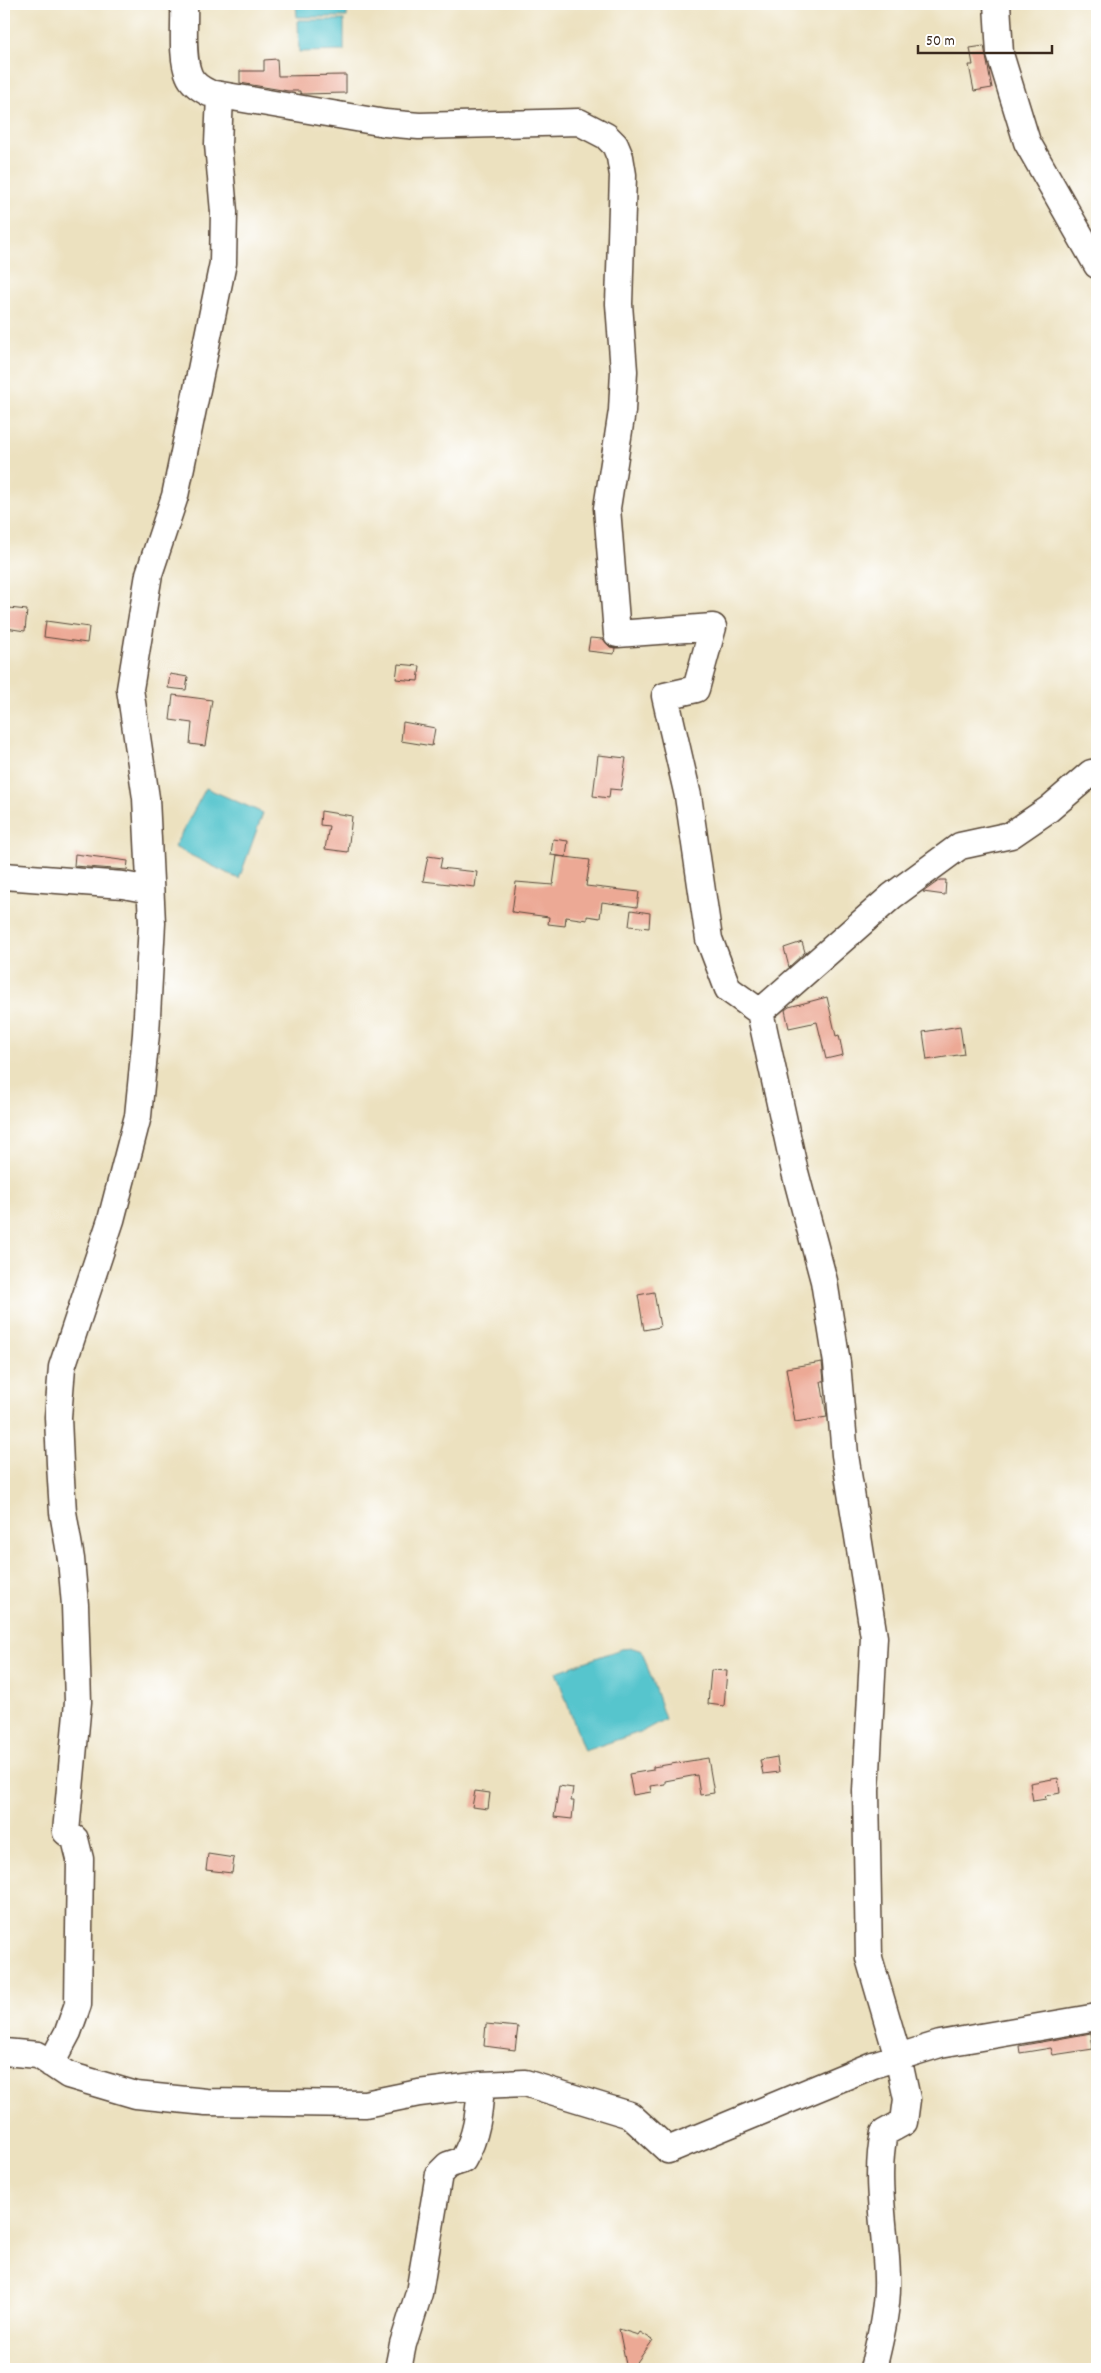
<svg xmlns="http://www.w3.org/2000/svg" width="1101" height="2373" viewBox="0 0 1101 2373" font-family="Dekko,sans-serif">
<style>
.water{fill:#57c5cd;stroke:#497876}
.building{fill:#eca995}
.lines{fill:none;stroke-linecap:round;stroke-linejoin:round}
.minor-casing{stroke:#564536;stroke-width:29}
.minor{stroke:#fff;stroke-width:26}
</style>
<rect width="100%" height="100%" fill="#fff"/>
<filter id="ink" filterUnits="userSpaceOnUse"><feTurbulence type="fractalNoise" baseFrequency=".02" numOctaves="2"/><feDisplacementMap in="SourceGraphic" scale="10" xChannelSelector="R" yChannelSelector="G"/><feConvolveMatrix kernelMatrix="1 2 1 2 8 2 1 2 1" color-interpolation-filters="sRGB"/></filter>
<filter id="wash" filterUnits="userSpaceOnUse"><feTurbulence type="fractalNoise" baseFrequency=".0096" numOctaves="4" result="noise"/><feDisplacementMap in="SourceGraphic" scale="20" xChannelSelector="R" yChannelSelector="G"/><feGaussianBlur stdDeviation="1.12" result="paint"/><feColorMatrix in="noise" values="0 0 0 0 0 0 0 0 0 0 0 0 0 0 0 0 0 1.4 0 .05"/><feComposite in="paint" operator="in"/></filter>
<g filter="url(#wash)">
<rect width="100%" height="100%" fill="#ece1bf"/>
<path class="water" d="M296,4H347V17H297Z
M298,20H344V51L299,52Z
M206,788L263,813L239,879L174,847Z
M633,1648L642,1651L665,1719L643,1731L584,1751L556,1672L621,1649Z"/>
<g id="blocks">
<path class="building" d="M984,46L992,88L974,91L969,65H973L970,48Z
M277,59L278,76L346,75V93L303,94L300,93V91H288L240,83V71H264V60Z
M9,608L27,610L25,631L6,628Z
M46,621L89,627L87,643L44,637Z
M590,638L603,639L610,647L615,648L614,654L588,651Z
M398,664L420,666L418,681L396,679Z
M170,674L188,677L186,690L168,688Z
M173,695L212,700L205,746L190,744L192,723L170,720Z
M403,722L435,728L432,746L401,741Z
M598,755L626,758L621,790L610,789L609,798L593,796Z
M321,811L352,816L348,852L325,849L329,826L320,825Z
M553,839L568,841L566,857L551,855Z
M75,854L128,861L127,870L74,866Z
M428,856L442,858L440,868L477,872L475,887L423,881Z
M557,856L590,860L586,886L639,892L637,907L602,902L600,918L587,916V920L566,917L565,926L548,924L549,917L512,912L516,882L553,885Z
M940,880H946L945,895L923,892Z
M631,910L650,913L649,928L629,926Z
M802,942L805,952L789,967L784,948Z
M827,997L836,1036L839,1035L843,1055L826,1059L817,1022L789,1028L785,1010L789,1007Z
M960,1026L964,1054L927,1060L923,1032Z
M654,1292L660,1327L644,1330L638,1295Z
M822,1362L824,1381H821L827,1417L795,1422L786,1368Z
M711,1670L727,1671L724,1706L708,1704Z
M777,1757L779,1772L763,1774L760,1760Z
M708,1758L714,1793L700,1795L697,1775L665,1781V1784L650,1786L651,1792L633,1795L629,1774L653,1770V1767Z
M1058,1778L1060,1793L1045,1796L1046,1799L1033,1801L1030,1783Z
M559,1786L573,1788L571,1801H574L572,1819L554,1817Z
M475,1791L490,1793L488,1809L472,1807Z
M208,1854L234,1858L232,1873L206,1870Z
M486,2024L518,2027L515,2050L484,2046Z
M1091,2033L1093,2049L1053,2055L1051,2048L1020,2053L1019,2046Z
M619,2329L638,2335L640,2332L653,2340L632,2369H627Z"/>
</g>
</g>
<g filter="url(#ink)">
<use href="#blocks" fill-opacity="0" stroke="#564536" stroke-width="1"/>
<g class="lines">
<g class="minor-casing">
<path id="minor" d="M184,4C185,24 181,57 189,75C192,83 201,89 209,93L385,123L419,126L579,122L606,136L615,145L620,157L623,175L619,304L624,371L622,411L607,508L617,634L713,627L696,689L665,696L688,796L709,939L728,989L760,1012
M997,4L1000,54L1027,142L1097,265
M4,876L123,885L150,890
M4,2052L38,2055L68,2075L136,2095L206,2102L365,2104L419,2093L481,2085C479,2114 477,2136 463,2160L448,2165L439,2174L419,2293L403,2344L398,2369
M51,2064L68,2032L78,2004L80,1859L75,1839L66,1832L78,1702L75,1605L71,1559L63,1512L60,1464L58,1417L62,1367L111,1220L138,1116L146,1034L152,923L146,798L130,689L149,574L175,496L223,263L224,212L218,144L220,95
M481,2085L525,2083L630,2115L668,2150L873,2065L940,2044L1097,2017
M873,2369C880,2340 888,2309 887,2278C886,2229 874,2181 884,2133L904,2122L907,2099L898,2057L869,1958L866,1791L874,1637L845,1455L837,1363L824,1281L795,1172L760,1012L892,896L960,846L1011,835L1049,809L1091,773L1097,772"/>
</g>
<use href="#minor" class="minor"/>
</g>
</g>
<rect width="1101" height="2373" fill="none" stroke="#fff" stroke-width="20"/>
<path d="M918 45v8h134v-8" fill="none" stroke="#3b2a1e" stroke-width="2.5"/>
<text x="926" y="45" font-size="15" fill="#3b2a1e" stroke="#ffffff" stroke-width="4" paint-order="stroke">50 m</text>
</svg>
